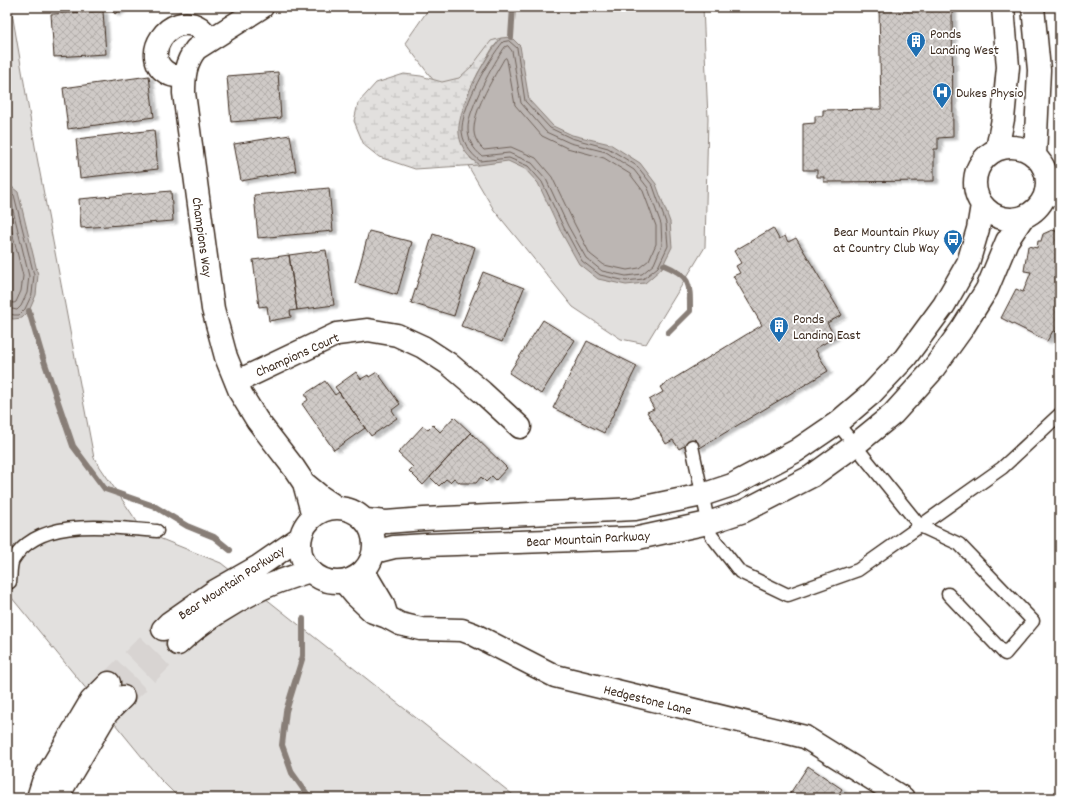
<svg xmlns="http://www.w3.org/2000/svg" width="1067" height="805" viewBox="0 0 1067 805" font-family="Dekko,sans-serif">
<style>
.green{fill:#e2e0de;stroke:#8e857e}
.wetland{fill:url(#wetland-marsh);stroke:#8e857e}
.water{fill:#bcb6b3;stroke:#887e77}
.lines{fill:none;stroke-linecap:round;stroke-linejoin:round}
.shore{stroke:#6f625a;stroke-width:1}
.stream{stroke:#887e77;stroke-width:6}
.building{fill:url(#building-cross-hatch);stroke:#3b2a1e;filter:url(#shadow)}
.secondary-tunnel{stroke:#d8d4d2;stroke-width:22;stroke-dasharray:22 11;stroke-linecap:butt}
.lane-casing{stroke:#3b2a1e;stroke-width:15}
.street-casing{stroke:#3b2a1e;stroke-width:25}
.secondary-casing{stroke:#3b2a1e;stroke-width:25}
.lane{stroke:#fff;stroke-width:12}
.street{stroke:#fff;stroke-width:22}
.secondary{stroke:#fff;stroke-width:22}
.labels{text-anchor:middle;stroke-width:3.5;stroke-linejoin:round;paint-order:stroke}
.poi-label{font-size:14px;fill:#3b2a1e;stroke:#fff;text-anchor:start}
.street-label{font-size:14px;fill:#3b2a1e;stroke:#fff}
</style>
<defs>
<pattern id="wetland-marsh" width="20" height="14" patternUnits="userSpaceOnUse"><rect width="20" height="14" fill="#e2e0de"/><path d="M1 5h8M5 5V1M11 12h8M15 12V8" fill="none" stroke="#c3c0be"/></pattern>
<pattern id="building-cross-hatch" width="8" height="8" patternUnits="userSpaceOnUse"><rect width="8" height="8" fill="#cfcac7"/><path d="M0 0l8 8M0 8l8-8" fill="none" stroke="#b3aeaa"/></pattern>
<filter id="shadow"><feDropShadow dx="4.5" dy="2.5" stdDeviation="1" flood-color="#0004"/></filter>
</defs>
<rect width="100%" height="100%" fill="#fff"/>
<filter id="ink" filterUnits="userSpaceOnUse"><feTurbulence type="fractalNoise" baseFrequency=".025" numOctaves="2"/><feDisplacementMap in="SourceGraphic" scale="8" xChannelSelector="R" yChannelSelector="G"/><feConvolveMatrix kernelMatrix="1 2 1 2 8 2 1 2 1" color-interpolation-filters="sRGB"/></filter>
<g filter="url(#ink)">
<path class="green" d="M7,7H11L36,152L94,458L144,532L221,563L517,798H179L160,779L7,592Z
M430,7H703L708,118L705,247L646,344L621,339L573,307L494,210L467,164L453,106L405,43Z"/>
<path class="wetland" d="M501,38L492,49L478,73L464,104L470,158L479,165L415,169L379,157L364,145L354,121L358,103L376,83L404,74L421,76L442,82L459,78L472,66L491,41Z"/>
<path class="water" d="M511,37L520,46L529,100L553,126L572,135L610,144L640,163L656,184L670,222L672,247L661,269L645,283L626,285L598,279L579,264L560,230L538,183L525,169L508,161L479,165C473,160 466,155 463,147C460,142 458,132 459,126C463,97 483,61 501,38Z
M7,183L18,192L38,275L36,295L29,311L22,318L13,319L7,317Z"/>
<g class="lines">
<path class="shore" d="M509,41L517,48L525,101L550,128L571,138L608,148L637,166L653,186L666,223L668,246L658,267L643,279L626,281L600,275L582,261L564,228L542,182L528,166L509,158L480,161C470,153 461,141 462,127C464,103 488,60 503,42Z
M508,46L512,51L521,103L546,132L570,143L606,152L634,170L648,188L661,224L662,245L654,264L642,274L626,276L602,271L586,258L568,226L546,179L532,163L509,153L482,156C473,149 468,140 468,129C467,111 494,62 505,47Z
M506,58L507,60L515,105L542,136L567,148L604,158L630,174L643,191L656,226V244L649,260L639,268L627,270L604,265L590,254L574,223L552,177L536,158L511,147L484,150C478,145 473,136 474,128C475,107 494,77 504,59Z
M7,188L14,195L34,275L32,294L25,309L19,315H14L7,313
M7,194L10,198L29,276L27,293L21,306L17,310L7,308
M7,211L23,276L21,291L16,302L14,303L7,302"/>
<path class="stream" d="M511,37L513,7
M664,265C691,276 690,284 690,311L668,333
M29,311L41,352L73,446L105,489L154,506L187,526L214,537L230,550
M303,619V656L286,711L282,745L292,773L307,794L314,798"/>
</g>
<path class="building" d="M110,7H124L115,14Z
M879,7H952L953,137L938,138V149H934V181L824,182V177H817V170H803V124L815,123V116H823V110L881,109Z
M103,11L106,54L54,57L51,14Z
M278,72L281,118L231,122L227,76Z
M149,76L154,117L68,129L63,88Z
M154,130L158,169L80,178L76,139Z
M290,135L296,171L241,181L234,144Z
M329,188L333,231L258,238L254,195Z
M171,191L173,221L81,228L79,199Z
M773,228L779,239L785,236L788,242L796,238L842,315L827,323L835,337L815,349L828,371L698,449L693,441L679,449L673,440L666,444L647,412L654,409L649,400L663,392L660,387L762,325L733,276L740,273L736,266L741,263L734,251Z
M1052,230L1060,232V332L1053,331L1047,341L1001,318L1016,289L1023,292L1031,272L1024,271L1028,246L1037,248L1038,241H1041L1043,234Z
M369,231L412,242L397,295L355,283Z
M433,234L475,247L454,316L411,303Z
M326,250L334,305L297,310L289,255Z
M289,255L297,310L290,311L291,317L269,321L267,306L259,307L253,260Z
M483,272L524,288L502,342L461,326Z
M543,320L575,340L541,394L509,373Z
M587,341L637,366L604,433L553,408Z
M356,372L361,379L368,375L369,377L377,372L400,404L392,410L397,418L371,436L335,387Z
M325,381L335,395L339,392L365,428L334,450L302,404L308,400L305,394Z
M454,417L471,433L423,485L409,471L413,467L398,453L423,426L428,430L433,425L440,432Z
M471,433L507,468L496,480L492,476L486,482L481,477L476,483H460L454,478L450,482L446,479L439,486L430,477Z
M808,766L842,789L836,798H787Z"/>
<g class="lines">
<path class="secondary-tunnel" d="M109,683L163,629
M123,697L178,644"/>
<g class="lane-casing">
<path id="lane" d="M837,423L920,526L959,544L1033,621L1005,654L948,594
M692,446L711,535L740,572L788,595L858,570L1002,468L1060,414
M10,582C11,575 10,566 13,560C39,515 113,528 157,531"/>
</g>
<g class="street-casing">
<path id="street" d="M262,7L196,49C185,63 184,76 184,93L213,309L226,357L241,394L257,420L294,468L304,483L313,516
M184,77C179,76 173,77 169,74C137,58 170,9 200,28C204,31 207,36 210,40
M1046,192L1060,196
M236,382L337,334L368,330L397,335L423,347L449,364L482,392L520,427
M304,483L321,497L336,507
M364,572L383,604L387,617
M344,582L355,595L373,612L387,617L400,624L421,629L462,630L473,634L555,676L805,737L903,798"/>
</g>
<g class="secondary-casing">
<path id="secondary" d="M1033,7L1039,70L1035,156
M975 183a36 36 0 1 1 72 0a36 36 0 1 1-72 0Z
M997,149L1003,119L1008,67L1003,7
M300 545a37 37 0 1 1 74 0a37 37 0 1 1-74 0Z
M366,520L386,522L424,519L635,509L702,495L732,485L796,451L837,423L871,394L905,358L944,305L968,263L978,229L982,205
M374,552L394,547L426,545L638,538L708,523L744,511L812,476L855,445L893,414L931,372L962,329L987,289L1007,241L1023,217
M163,629L169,623L215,591L259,566L301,537
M178,644C200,622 235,601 263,588C278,581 295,576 310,571
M38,798L43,782L91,701L109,683
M60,798L62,789L107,713L123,697"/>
</g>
<use href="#lane" class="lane"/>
<use href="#street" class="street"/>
<use href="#secondary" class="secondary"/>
</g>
</g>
<defs>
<g id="building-pin" transform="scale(1)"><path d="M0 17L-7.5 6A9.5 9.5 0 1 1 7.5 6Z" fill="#1f6fb2" stroke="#fff"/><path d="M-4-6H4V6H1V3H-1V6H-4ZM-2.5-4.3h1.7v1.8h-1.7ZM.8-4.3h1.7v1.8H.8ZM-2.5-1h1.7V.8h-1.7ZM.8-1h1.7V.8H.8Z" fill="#fff"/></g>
<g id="hospital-pin" transform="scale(1)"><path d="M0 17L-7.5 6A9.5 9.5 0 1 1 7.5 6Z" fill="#1f6fb2" stroke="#fff"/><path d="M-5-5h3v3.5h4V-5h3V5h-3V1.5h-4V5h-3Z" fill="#fff"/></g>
<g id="bus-pin" transform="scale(1)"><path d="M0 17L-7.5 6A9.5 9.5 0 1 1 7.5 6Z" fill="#1f6fb2" stroke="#fff"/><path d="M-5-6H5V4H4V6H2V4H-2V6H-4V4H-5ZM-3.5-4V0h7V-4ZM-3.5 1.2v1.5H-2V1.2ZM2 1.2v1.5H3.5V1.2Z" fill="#fff"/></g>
</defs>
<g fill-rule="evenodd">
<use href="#building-pin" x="916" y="41"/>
<use href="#hospital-pin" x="942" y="92"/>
<use href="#bus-pin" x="953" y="239"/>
<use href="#building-pin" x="779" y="326"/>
</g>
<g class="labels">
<g class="poi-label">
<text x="930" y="38">Ponds<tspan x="930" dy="16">Landing West</tspan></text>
<text x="956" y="97">Dukes Physio</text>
<text x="939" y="236" text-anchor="end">Bear Mountain Pkwy<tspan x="939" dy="16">at Country Club Way</tspan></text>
<text x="793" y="323">Ponds<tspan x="793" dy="16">Landing East</tspan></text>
</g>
<g class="street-label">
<text transform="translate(203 237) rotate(82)" y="5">Champions Way</text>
<text transform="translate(297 354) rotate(-24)" y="5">Champions Court</text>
<text transform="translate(588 538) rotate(-3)" y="5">Bear Mountain Parkway</text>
<text transform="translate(231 582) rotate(-33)" y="5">Bear Mountain Parkway</text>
<text transform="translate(648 699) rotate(14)" y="5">Hedgestone Lane</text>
</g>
</g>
<rect width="1067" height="805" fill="none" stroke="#fff" stroke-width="24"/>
<rect x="12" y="12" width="1043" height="781" fill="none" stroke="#3b2a1e" stroke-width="1.5" filter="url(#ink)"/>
</svg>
